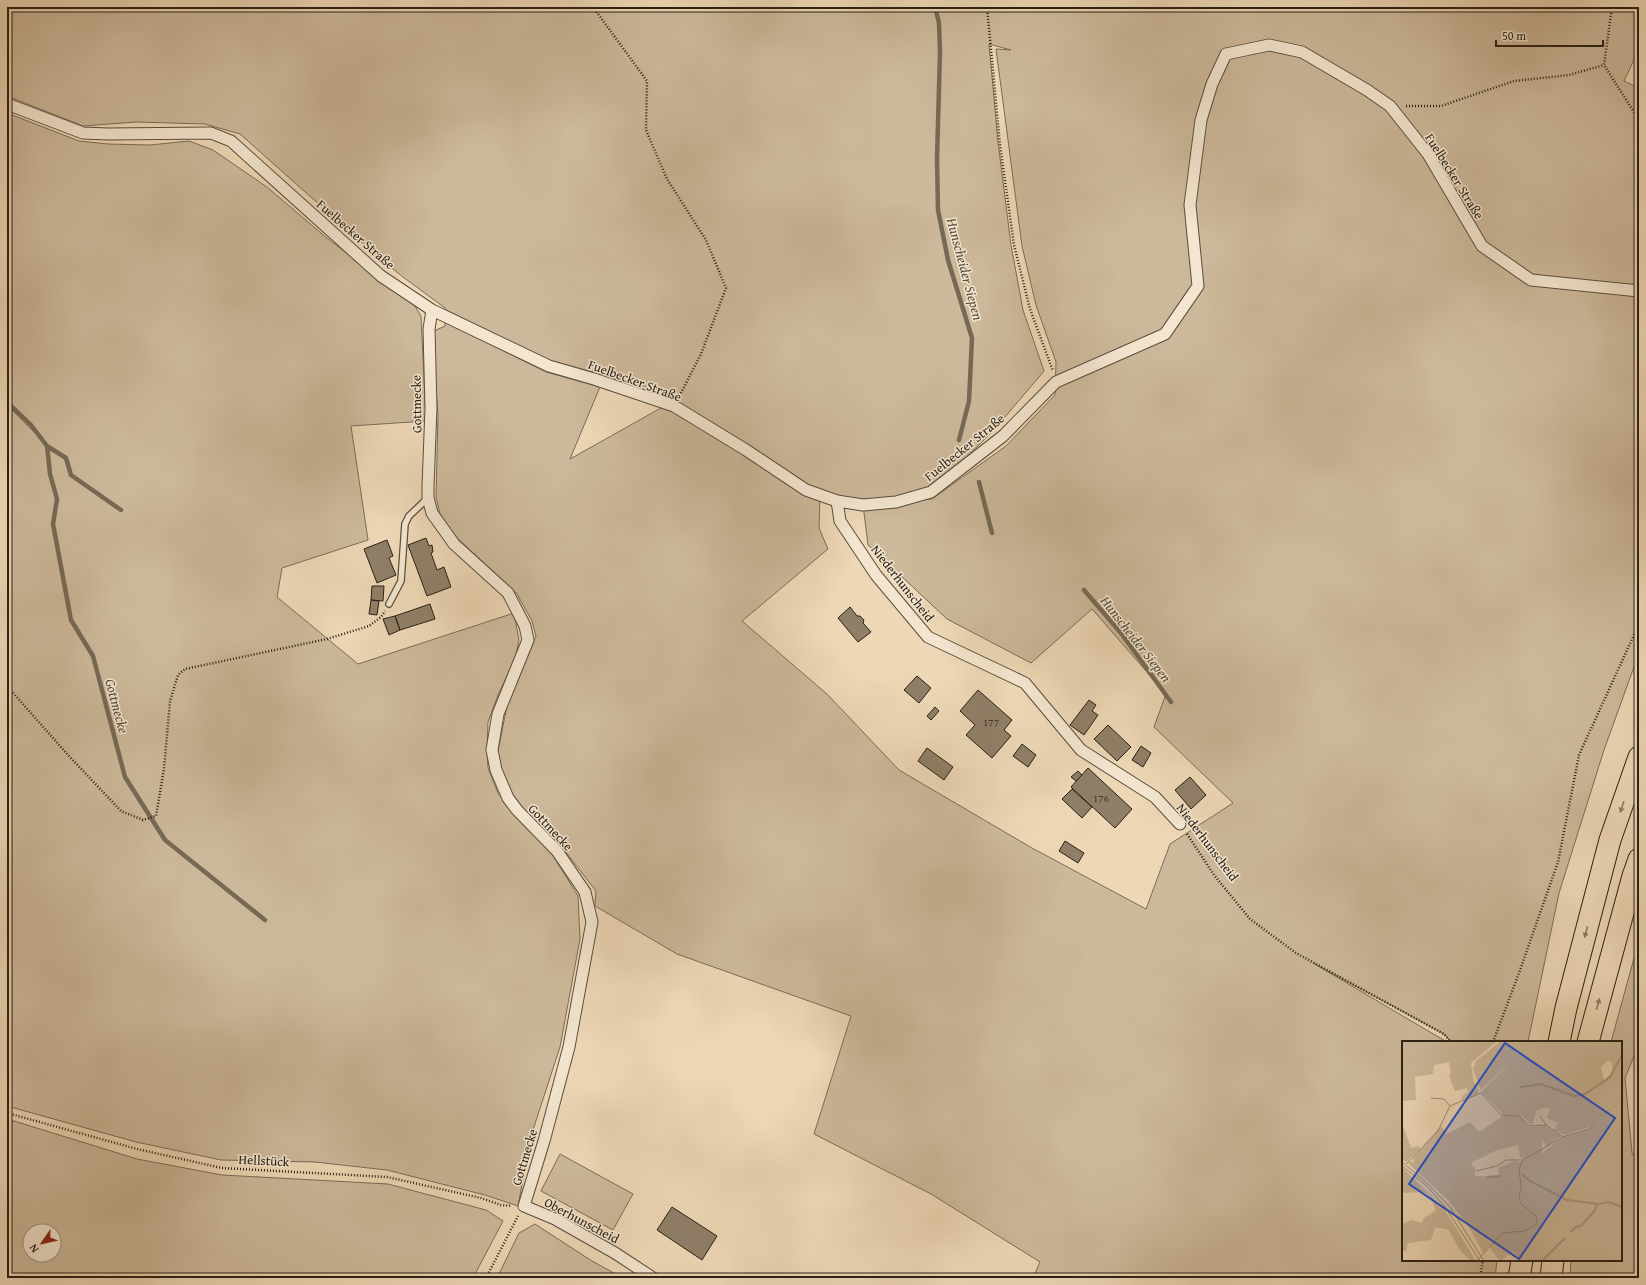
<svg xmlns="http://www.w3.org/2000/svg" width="1646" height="1285" viewBox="0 0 1646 1285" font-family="'Gentium Book Plus',serif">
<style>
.green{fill:#ccb89a;stroke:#7a6c58;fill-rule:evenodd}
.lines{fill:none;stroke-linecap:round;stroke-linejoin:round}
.stream{stroke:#766955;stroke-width:4.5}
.building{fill:#8f7f68;stroke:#292015}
.lane-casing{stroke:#5a4e3d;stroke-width:8}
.street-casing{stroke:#5a4e3d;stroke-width:13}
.highway-casing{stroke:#292015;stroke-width:23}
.path{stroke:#292015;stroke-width:2.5;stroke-dasharray:1 2;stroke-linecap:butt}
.lane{stroke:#f3e5cf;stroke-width:5.5}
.street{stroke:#f3e5cf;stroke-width:11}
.highway{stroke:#edd7b5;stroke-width:21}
.oneway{fill:#8b7c65}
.labels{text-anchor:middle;stroke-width:3;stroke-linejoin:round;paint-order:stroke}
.number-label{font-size:11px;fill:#42382a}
.street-label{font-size:13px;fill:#292015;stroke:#f3e5cf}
.water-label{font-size:14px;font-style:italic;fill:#564a3a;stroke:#f3e5cf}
.inset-river{fill:none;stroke:#aa997f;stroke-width:2}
.inset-road{fill:none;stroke:#9f8e75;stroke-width:1}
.view{fill:#1d4ed8;fill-opacity:0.15;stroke:#1d4ed8;stroke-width:2}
.inset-edge{fill:none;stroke:#292015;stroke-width:2}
</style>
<rect width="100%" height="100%" fill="#edd7b5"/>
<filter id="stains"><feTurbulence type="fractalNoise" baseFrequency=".005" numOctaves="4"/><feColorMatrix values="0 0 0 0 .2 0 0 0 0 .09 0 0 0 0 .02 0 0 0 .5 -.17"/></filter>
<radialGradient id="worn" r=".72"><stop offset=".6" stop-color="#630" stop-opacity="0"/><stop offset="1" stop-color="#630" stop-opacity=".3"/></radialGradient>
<path class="green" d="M7,7H1639V49L1624,81L1639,88V653L1604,750L1559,893L1528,1042H1451L1444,1034L1313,963L1447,1042H1403V1260H1497L1495,1278H1033L1040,1262L931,1194L814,1134L851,1016L677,954L595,906L596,891L561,846L522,807L513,795L501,768L498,751L507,706L536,636L532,621L517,594L453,534L440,514L436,497L438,415L433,349L434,331L445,326V322L546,372L600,387L570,459L677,399H681L669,393L549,360L446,310L445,308L403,277L377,256L240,134L205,124L136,122L83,126L7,96ZM989,44L1011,50L996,49L1022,246L1036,305L1056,362L1055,395L1006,446L932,499L870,504L931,492L994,430L1044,371L1023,310L1011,245L998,142ZM820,496L863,505L868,545L947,619L1031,663L1092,609L1166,694L1154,727L1233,803L1170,844L1146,909L1032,848L899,770L827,694L742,621L828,549L819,528Z
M7,113L79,141L108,144L150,145L189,141L213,150L267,187L328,239L413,303L421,316L426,421L351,426L368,540L282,568L277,597L358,664L514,613L519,640L515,659L498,695L488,722L487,749L488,768L498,793L510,810L552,854L578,896L580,939L560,1047L531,1136L518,1206L485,1195L387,1170L315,1162L221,1160L136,1142L7,1106V405L35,433L38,431L7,400Z
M1639,940V1044L1625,1078L1632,1153L1639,1163V1278H1570L1571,1260H1621V1042H1611Z
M7,1120L14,1121L137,1159L222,1175L388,1184L486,1210L503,1221L473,1278H7ZM30,1231H54V1255H30Z
M560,1154L633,1194L613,1230L541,1191Z
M535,1224L592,1261L623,1278H497L519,1233Z"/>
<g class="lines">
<path class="stream" d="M935,7L939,23L940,52L937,159L938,210L948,260L972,338L969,401L959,440
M7,402L31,425L47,446L50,474L57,499L53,524L71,620L93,656L125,777L165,840L265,920
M47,446L66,458L71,475L121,510
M979,482L992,533
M1084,590L1121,633L1171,702"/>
</g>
<path class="building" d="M426,538L429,546L432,545L433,552L431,553L437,570L444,567L451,587L427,596L408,545Z
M387,540L393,556L389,558L396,575L377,583L364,549Z
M372,586H384L383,601L371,600Z
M371,600L379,601L377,615L369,614Z
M430,604L435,619L400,630L395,616Z
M850,607L857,616H860L864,620L863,623L871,632L858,642L838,618Z
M395,616L400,630L389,635L383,619Z
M917,676L931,688L919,703L904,690Z
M978,690L1012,720L1004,730L1011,736L992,758L966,735L975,725L960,711Z
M1089,700L1096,705L1092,711L1098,715L1084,735L1070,725Z
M935,707L939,711L931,720L927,716Z
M1108,725L1131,747L1117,761L1094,739Z
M1022,744L1036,755L1028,767L1013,756Z
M1141,746L1151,753L1143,767L1132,760Z
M927,748L953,767L944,780L918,761Z
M1088,768L1132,809L1115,828L1071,787Z
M1078,771L1082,775L1076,781L1071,777Z
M1190,777L1206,795L1191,809L1175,790Z
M1072,789L1092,807L1082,818L1062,799Z
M1065,841L1084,853L1078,863L1059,851Z
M672,1207L717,1236L702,1260L657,1230Z
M781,1273L785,1278H774Z"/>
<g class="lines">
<g class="lane-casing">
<path id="lane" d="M389,604L401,581L405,524L409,516L428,498"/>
</g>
<g class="street-casing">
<path id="street" d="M7,104L83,133L108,134L211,133L231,141L381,276L432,310L549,366L594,379L674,406L746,450L806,490L837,501L863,505L896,502L931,492L1003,436L1056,382L1165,334L1198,286L1190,205L1201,120L1212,84L1226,54L1269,45L1302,52L1367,90L1390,106L1428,154L1482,246L1531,280L1639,291
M432,310L429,329L431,408L428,486V498L432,513L454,544L508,593L525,626L528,640L498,714L492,750L496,770L508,798L517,810L557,851L585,892L592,922L569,1047L544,1141L524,1206L555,1219L615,1253L653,1278
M837,501L840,521L876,575L928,637L1025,683L1081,750L1155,797L1180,824"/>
</g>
<g class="highway-casing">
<path id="highway" d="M1559,1042L1566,1008L1610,840L1639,757
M1588,1042L1633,876L1639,859
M1519,1278L1522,1260
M1551,1278L1553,1260"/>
</g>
<path class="path" d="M593,7L647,81L646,130L667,179L706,240L726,288L701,354L680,395
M987,7L1000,145L1014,245L1030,309L1053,371
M1612,7L1604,65L1639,120
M1406,106H1441L1514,81L1569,75L1604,65
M7,686L68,755L121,811L143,820L156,816L164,769L170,701L178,675L185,669L327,639L369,626L381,617L385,611
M1187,834L1214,875L1250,919L1296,953L1444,1034L1451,1042
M1493,1042L1519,973L1558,862L1579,755L1639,624
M7,1113L137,1149L222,1168L387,1177L481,1198L501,1205L512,1206
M486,1278L518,1216
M1480,1278L1483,1260"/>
<use href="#lane" class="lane"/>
<use href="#street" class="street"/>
<use href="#highway" class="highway"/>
</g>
<defs><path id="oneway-solid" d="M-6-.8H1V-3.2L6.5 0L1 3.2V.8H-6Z"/></defs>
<g class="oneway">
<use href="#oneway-solid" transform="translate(1622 807) rotate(109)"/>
<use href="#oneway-solid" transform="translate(1586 932) rotate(105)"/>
<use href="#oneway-solid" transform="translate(1598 1004) rotate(-75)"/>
</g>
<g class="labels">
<g class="number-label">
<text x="991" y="726">177</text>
<text x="1101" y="802">176</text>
</g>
<g class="street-label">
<text transform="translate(1455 176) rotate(58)" y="5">Fuelbecker Straße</text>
<text transform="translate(356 234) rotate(41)" y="5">Fuelbecker Straße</text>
<text transform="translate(635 380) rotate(20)" y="5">Fuelbecker Straße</text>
<text transform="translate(416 404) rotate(-91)" y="5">Gottmecke</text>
<text transform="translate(964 447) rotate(-39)" y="5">Fuelbecker Straße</text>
<text transform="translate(903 583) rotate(52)" y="5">Niederhunscheid</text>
<text transform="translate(551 827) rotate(47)" y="5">Gottmecke</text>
<text transform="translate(1208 842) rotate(53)" y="5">Niederhunscheid</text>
<text transform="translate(524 1157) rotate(-73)" y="5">Gottmecke</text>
<text transform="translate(264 1160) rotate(3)" y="5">Hellstück</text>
<text transform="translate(582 1220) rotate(28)" y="5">Oberhunscheid</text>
</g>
<g class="water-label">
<text transform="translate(965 269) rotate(75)" y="5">Hunscheider Siepen</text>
<text transform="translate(1136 639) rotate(52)" y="5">Hunscheider Siepen</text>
<text transform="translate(117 706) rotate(75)" y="5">Gottmecke</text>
</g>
</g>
<g transform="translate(1402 1041)">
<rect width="220" height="220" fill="#edd7b5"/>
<path d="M0,0H95L69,22L71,39L77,52L61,59L59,58L62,53L66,52L65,47L53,50L47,35L49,32L47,21L32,24L31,33L13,36L14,59L0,60ZM99,0H220V59L196,75L187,86L163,94L152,89L156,82L145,77L148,68L145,66L135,69L130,85L119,74H102L79,51L118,11L79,49L71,28L74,20ZM207,19L210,22V32L202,39L199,26ZM220,61V155L218,158L220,156V220H117L112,211L98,220L87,206L81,212L66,184L46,159L6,122L9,120L12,122L11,117L39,85L45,93L68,81L77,91L101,75H118L127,86L143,85L159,95L145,106L140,99V112L160,97L187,89L197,76ZM116,104L118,116L123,118L120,121L112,120L96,127L97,135H73V128L69,122L95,109ZM0,82L9,107L17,105L18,108L4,121L0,118ZM1,127L42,168L74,220H69L57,208L47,189L33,186L29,199L6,202L4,210H0V183L10,179L20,182L22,177L34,169L27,154L22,151L0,152Z" fill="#ccb89a" fill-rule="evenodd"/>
<path class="inset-river" d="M118,46L139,43L172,55L183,53L208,36L220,14M120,133L128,140L165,159L197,163L207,161L220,166M85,136L99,135M169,191L174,186L179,185L193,169L195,163M140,220L163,197"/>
<path class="inset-road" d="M29,57L42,58L48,65M138,75L145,85M0,121L24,141L48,166L82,220M4,123L36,90L48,65L79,52L99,74L118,75L127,85L144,84L161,96M0,125L25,145L43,166L78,220M74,130L95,125L104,119H121M75,220L100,192L123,190L135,183V176L119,163L117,157L119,145L117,128L121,119L161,96L187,88L196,76L220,60"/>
<path class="view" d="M103,2L213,77L117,218L7,143Z"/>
<rect width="220" height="220" class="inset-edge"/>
</g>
<rect width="1646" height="1285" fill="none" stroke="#edd7b5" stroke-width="24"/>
<rect x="8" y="8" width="1630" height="1269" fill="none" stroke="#292015" stroke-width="2"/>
<rect x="12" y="12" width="1622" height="1261" fill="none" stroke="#292015"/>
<g transform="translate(42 1243) rotate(236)"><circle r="19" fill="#f3e5cf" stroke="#a29685"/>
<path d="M0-3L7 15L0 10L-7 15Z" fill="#8f2418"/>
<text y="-6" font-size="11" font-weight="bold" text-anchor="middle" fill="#292015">N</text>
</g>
<path d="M1496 40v6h107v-6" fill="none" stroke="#292015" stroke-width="2"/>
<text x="1502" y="40" font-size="12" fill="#292015" stroke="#f3e5cf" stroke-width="3" paint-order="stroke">50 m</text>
<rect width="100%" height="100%" filter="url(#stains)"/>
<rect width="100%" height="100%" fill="url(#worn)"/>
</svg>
